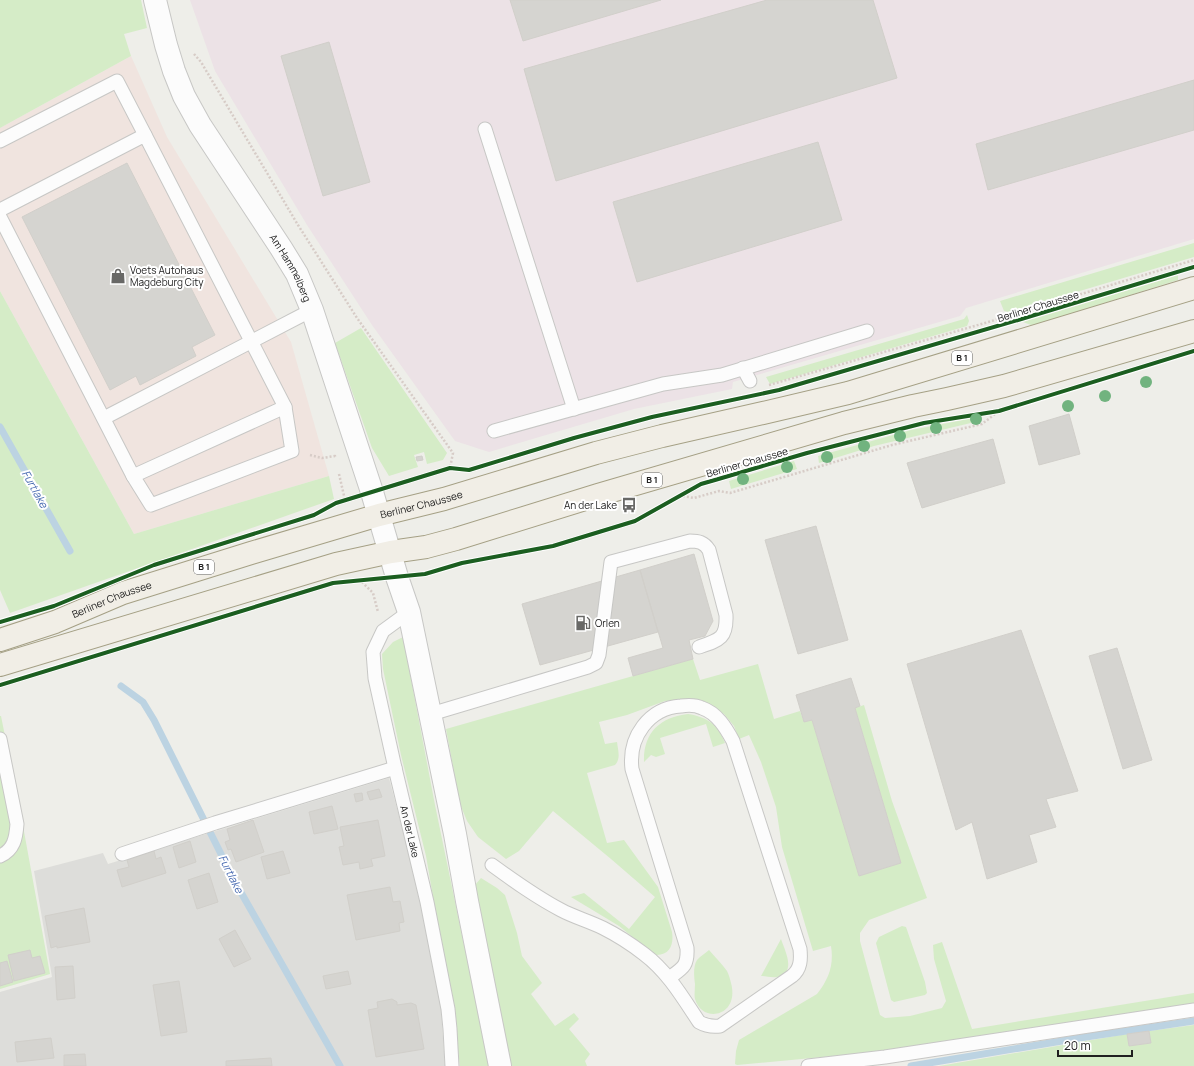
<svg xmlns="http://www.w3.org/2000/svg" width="1194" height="1066" viewBox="0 0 1194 1066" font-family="Manrope,sans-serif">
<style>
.residential{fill:#ddddda}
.commercial{fill:#f0e4df}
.industrial{fill:#ece2e6}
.grass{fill:#d5ecc7}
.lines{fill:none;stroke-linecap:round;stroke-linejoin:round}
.stream{stroke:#bcd3e2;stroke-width:7}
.building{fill:#d5d4d0;stroke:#d1cfca}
.lane-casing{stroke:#c7c7c5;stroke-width:15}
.street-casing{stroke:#c7c7c5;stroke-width:24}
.primary-casing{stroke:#a5a085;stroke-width:24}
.path{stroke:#d7ccc7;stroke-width:2.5;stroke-dasharray:2 2;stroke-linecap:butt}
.lane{stroke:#fcfcfc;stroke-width:13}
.street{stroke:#fcfcfc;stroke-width:22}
.primary{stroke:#f1eee6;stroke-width:22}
.cycleway-casing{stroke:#fff;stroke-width:6}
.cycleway{stroke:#1b5e20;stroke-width:4}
.tree{fill:#71b37f}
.labels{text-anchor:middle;stroke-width:4;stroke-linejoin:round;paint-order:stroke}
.shield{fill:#fff;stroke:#636363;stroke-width:1}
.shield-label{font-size:9px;font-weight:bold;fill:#202020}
.street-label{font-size:10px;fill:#202020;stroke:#fff}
.poi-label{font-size:10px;fill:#202020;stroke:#fff;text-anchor:start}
.water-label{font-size:11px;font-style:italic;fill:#4a6cb2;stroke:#fff}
</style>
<rect width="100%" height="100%" fill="#eeeee9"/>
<path class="residential" d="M389,778L415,878L440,994L445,1066H0V992L52,977L34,871L103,853L108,864Z"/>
<path class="commercial" d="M131,56L167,137L291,342L329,476L134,534L0,291V128Z"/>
<path class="industrial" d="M190,0H1194V239L966,308L960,316L733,382L732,389L634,409L489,452L455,441L372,325L307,225L215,71Z"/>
<path class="grass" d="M0,0H141L147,28L124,34L131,56L0,128Z
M1194,243V257L1009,312L1004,311L1000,301Z
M1178,275V280L1037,324L1031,325L1023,322Z
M0,291L134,534L329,476L334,499L10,613L0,590Z
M967,315L969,321L967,326L770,384L766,377L964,319Z
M361,328L447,453L443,460L427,464L424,452L414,455L418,467L389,476L372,448L335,343Z
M984,416L975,422L874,446L819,463L818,456L911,430Z
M794,461L797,469L731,489L729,481Z
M403,637L435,805L489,1066H460L452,1007L426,856L401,755L383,669L382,654L393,642Z
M693,659L700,680L758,664L774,719L800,711L804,722L812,720L859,876L901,863L855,708L864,705L892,801L927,898L869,920L860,933V941L880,1015L885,1018L910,1016L942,1008L946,1001L934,959L933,945L942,942L972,1029L1194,993V1003L886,1051L737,1065L735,1064L736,1051L739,1040L817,994C829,979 834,965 831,946L813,951L782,847L776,807L761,762L749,735L739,739L734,726L724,714L707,704L689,700L665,701L627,715L599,722L605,744L617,742C618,750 621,759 615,765L587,773L607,843L624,840L658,887L672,932C674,944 670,956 655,955L619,926L571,897L584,893L629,929L655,897L611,859L553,811L519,851L506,859L478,837L467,821L460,804L446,729Z
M688,714C707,717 718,724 725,743L713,747L706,724L660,738L665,754L656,757L651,755L644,762C643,733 660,717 688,714Z
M0,716H1L23,826L50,974L0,989Z
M481,878L497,888L505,895L517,933L522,956L542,983L531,994L555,1026L574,1013L579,1019L569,1029L590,1054L585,1061L587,1066H510L475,885Z
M902,926L906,927L925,982L927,993L925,995L894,1002L891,1000L876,943L879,937Z
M781,939C785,951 797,973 777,977C772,978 766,976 761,976Z
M709,950C715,957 722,964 727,971C729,975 730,979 731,983C740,1017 702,1024 695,999C694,995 695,989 695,984C694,977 693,966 697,960C700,956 706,953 709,950Z
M1194,1025V1066H939L1127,1034L1129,1046L1151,1043L1149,1031Z"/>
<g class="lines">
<path class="stream" d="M0,427L70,551
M121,686L143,702L154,720L235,882L340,1066
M911,1066L1086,1037L1194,1021"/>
</g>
<path class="building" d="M510,0H661L523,41Z
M767,0H873L897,78L556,181L524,69Z
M329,42L370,182L323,196L281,56Z
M1194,80V130L988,190L976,144Z
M818,142L842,220L637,282L613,202Z
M127,163L215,335L192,347L196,356L140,385L136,376L110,390L22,217Z
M1069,414L1080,454L1039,465L1029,426Z
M993,439L1005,483L922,508L907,463Z
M422,456L423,460L417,461L416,457Z
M816,526L848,640L798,654L765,540Z
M694,554L713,621L705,636L689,640L693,659L633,676L628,658L663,648L640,570Z
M640,570L658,632L540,665L522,604Z
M1021,630L1078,791L1046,799L1056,827L1029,835L1037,862L987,879L972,822L956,830L907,664Z
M1117,648L1152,760L1123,769L1089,656Z
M851,678L860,706L855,708L901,863L859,876L812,720L804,722L796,695Z
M379,789L382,797L370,800L367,792Z
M362,793L363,800L356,802L354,794Z
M332,806L338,829L314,834L309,812Z
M253,820L264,852L236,862L231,849L228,850L225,842L230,840L227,829Z
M378,820L385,856L371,859L373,866L360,869L359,862L343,865L339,847L344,846L340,827Z
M190,841L196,862L179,868L173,847Z
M154,851L156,859L161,857L166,873L122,887L117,870L129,867L127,860Z
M283,851L290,873L267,879L261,857Z
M209,873L218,902L197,909L188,880Z
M390,887L393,902L400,901L404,922L399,923L400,931L356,940L347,895Z
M84,908L90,942L57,948V946L51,948L45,916Z
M235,930L251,959L234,967L219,939Z
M30,950L32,958L40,956L45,973L14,981L8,955Z
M7,961L13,982L0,986V963Z
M73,966L75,998L57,1000L55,967Z
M348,971L351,984L326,989L323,976Z
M179,981L187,1032L161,1036L153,985Z
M392,999L397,1002V1005L411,1003L416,1005L424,1049L376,1057L368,1010L378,1008L377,1002Z
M1149,1031L1151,1043L1129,1046L1127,1034Z
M51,1038L54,1058L17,1062L15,1042Z
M85,1054L86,1066H64V1055Z
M271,1058L272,1066H226V1061Z"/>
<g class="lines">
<g class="lane-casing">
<g id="lane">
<path d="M485,129L574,409"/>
<path d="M0,141L117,81L145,135"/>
<path d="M0,210L145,135L285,407L292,451L151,505L133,476L0,217"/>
<path d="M743,368L750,381"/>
<path d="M104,418L312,310"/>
<path d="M494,431L663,384L722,375L867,331"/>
<path d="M133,476L285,407"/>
<path id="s1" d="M409,612L383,631L373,652L375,678L395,768L427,902L448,1009L450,1029L452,1066"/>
<path d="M431,714L588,667L596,663L599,655L611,562L690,541C698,541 704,542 709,550L726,615C727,638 720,640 699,647"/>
<path d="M0,739L17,824C16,838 14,850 0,856"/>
<path d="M122,854L215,823L395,768"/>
<path d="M492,865C514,881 536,897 561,910C574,917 589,921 603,928C617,935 631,944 644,954C668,972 683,998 699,1022C706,1026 712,1027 720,1026L792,976C801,969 801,959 800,949L733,741C726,728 717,713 702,708C696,705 688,705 681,706C649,708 628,737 632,769L687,948C688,966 683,968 669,978"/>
<path d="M808,1066L885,1057L1194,1010"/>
</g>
</g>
<g class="street-casing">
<g id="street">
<path id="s2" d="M155,0L166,45L174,71L184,96L200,125L281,248L297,274L312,310L372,492L397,577L409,612L455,834L467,901L500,1066"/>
</g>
</g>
<g class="primary-casing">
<g id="primary">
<path id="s3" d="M0,640L55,622L123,593L251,553L379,515L444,499L596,453L662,436L763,413L848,393L1194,288"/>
<path d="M0,665L336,564L391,552L426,547L456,539L598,495L844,423L913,406L947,399L1004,386L1194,331"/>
</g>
</g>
<path class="path" d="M194,54L201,62L298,225L357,318L453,453L450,468
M769,385L985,323L1194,260
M310,455L322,458L335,456V457
M339,474L345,500
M683,496L694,498L719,491L730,493L892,445L982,424L995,414
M362,582L373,593L378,612"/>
<use href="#lane" class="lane"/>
<use href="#street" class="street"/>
<use href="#primary" class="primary"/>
<g class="cycleway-casing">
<path id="cycleway" d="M0,622L54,606L154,565L314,515L336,503L450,468L469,470L574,438L652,417L779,390L1018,320L1194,267
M0,685L333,583L425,574L462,563L553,546L635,521L701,484L715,480L807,453L924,423L999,411L1194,351"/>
</g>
<use href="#cycleway" class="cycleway"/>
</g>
<g class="tree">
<circle cx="1146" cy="382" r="6"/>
<circle cx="1105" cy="396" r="6"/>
<circle cx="1068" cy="406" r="6"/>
<circle cx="976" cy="419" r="6"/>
<circle cx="936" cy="428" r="6"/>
<circle cx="900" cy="436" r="6"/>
<circle cx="864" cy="446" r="6"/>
<circle cx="827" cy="457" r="6"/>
<circle cx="787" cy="467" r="6"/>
<circle cx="743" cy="479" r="6"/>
</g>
<defs>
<g id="shop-bare" transform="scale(1.2)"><path d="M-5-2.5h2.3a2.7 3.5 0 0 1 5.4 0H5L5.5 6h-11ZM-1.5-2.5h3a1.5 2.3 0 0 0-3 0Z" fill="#686866" stroke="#fff" stroke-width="2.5" paint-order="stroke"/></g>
<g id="bus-bare" transform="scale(1.2)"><path d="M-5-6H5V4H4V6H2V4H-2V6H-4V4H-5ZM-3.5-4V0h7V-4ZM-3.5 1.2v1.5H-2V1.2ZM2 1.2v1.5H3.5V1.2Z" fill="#686866" stroke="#fff" stroke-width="2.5" paint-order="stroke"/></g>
<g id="fuel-bare" transform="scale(1.2)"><path d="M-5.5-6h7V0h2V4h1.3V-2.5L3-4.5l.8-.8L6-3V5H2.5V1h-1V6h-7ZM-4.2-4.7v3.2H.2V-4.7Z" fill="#686866" stroke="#fff" stroke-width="2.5" paint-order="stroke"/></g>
</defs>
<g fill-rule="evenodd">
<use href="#shop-bare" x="118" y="276"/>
<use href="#bus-bare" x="629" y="505"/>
<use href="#fuel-bare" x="583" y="623"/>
</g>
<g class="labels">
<g class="shield">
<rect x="952" y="351" width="20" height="14" rx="3"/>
<rect x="642" y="473" width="20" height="14" rx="3"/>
<rect x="194" y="560" width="20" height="14" rx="3"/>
</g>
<g class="shield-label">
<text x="962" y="361">B 1</text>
<text x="652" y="483">B 1</text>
<text x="204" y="570">B 1</text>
</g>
<g class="street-label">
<text dy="4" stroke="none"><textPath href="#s2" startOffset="303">Am Hammelberg</textPath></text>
<text transform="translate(1038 306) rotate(-17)" y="4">Berliner Chaussee</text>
<text transform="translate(747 462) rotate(-16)" y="4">Berliner Chaussee</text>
<text dy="4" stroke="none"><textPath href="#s3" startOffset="443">Berliner Chaussee</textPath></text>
<text dy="4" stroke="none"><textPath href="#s3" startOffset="119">Berliner Chaussee</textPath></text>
<text dy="4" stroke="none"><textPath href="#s1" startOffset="239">An der Lake</textPath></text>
</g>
<g class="poi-label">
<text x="130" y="274">Voets Autohaus<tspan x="130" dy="12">Magdeburg City</tspan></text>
<text x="617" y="509" text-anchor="end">An der Lake</text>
<text x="595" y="627">Orlen</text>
</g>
<g class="water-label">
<text transform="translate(35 489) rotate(61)" y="4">Furtlake</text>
<text transform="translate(231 874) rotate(63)" y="4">Furtlake</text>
</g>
</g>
<path d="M1058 1050v6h74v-6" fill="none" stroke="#202020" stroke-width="2"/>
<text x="1064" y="1050" font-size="12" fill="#202020" stroke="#ffffff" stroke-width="3" paint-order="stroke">20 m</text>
</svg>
